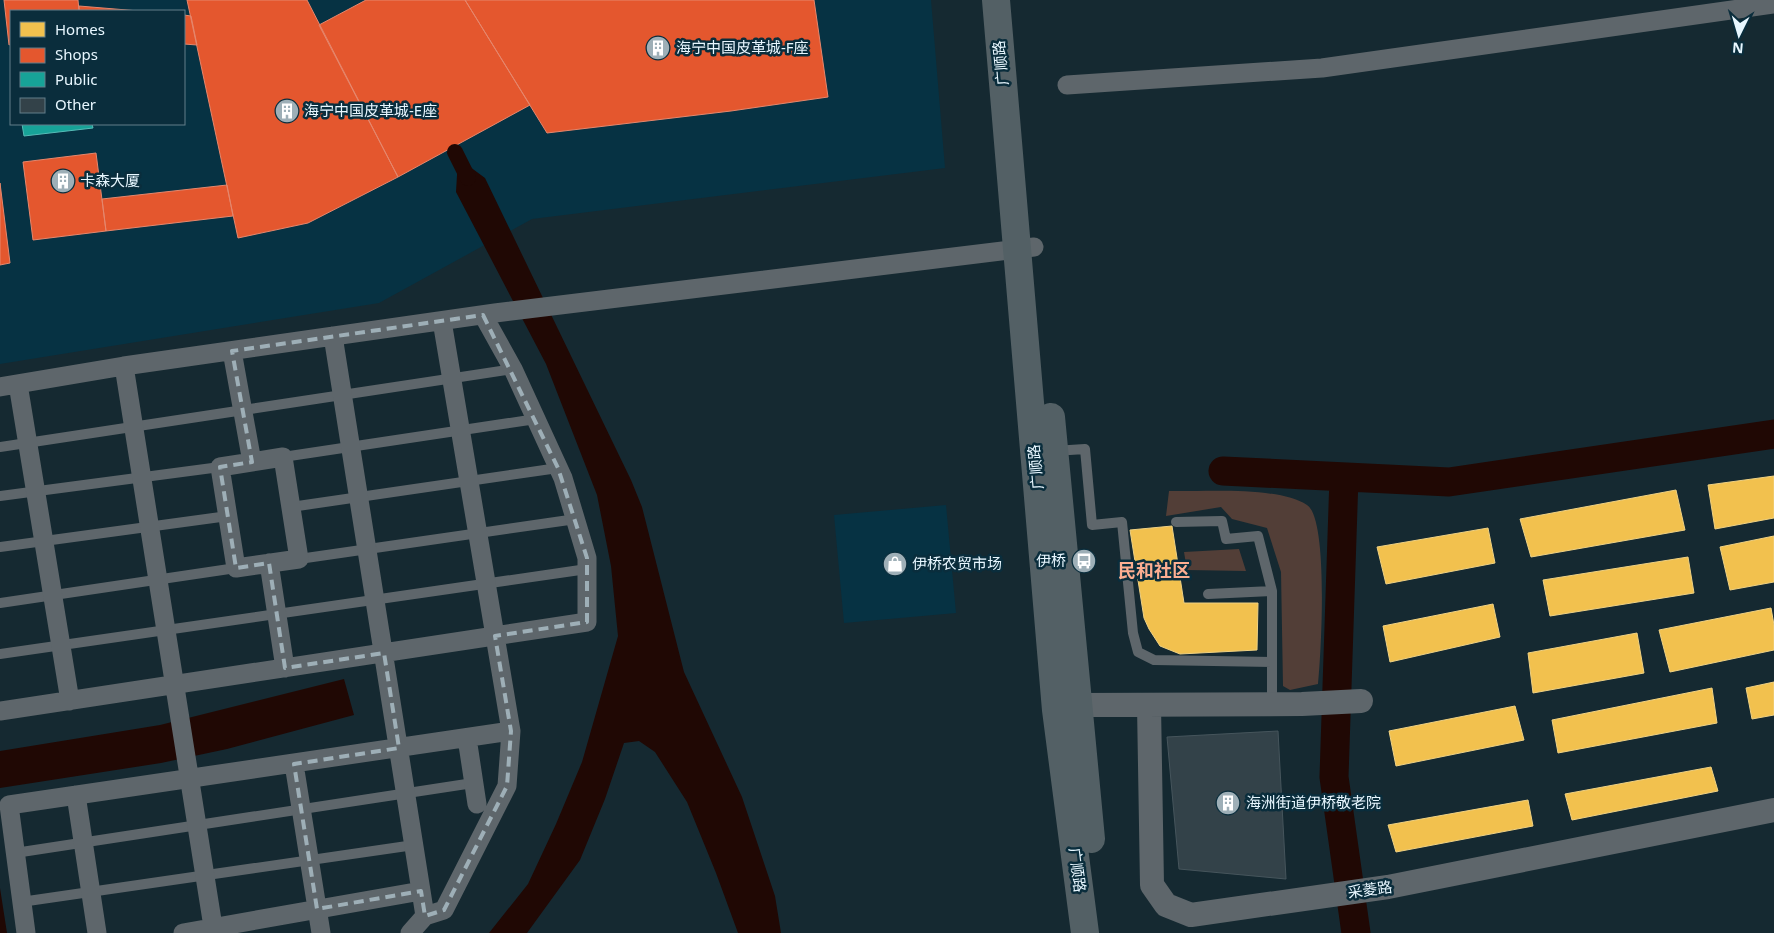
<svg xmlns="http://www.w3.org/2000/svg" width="1774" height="933" viewBox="0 0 1774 933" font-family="'Noto Sans','Noto Sans SC',sans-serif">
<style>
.built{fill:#063243;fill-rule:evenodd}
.green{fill:#523e37}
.water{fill:#200804}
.homes{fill:#f2c14e;stroke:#efd183}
.shops{fill:#e4572e;stroke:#e5876d}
.public{fill:#17a398;stroke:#56bcb7}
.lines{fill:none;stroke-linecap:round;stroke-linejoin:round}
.canal{stroke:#200804;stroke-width:16}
.river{stroke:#200804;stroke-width:29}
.building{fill:#334249;stroke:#46555c}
.service{stroke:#5e666b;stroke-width:10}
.minor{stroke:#5e666b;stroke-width:19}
.tertiary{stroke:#5e666b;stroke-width:24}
.secondary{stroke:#536065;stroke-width:28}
.marked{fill:none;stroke:#9eafb7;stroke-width:4;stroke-dasharray:10 6;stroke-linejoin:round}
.labels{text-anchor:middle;stroke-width:5;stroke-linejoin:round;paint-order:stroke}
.poi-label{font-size:15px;fill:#e8f7ff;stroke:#0a2d3c;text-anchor:start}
.street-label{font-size:15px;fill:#e8f7ff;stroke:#0a2d3c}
.quarter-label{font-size:18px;font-weight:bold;fill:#fcae91;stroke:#0a2d3c}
</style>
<rect width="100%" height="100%" fill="#152931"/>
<path class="built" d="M0,0H931L945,168L532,219L379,303L0,364ZM11,11H184V124H11Z
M946,505L956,613L844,623L834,515Z"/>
<path class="green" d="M1169,491C1205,492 1278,486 1307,505C1329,519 1321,656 1318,684L1290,690L1283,686L1281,572L1267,528L1232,519L1221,507L1166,516Z
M1239,549L1246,571L1187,570L1184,552Z"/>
<path class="water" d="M458,158L485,178L631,480L642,507L684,672L742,797L775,896L781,933H738L716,873L687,802L655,752L639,741L624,743L605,799L580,860L527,933H489L528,884L556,824L582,762L618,636L611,566L597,495L546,364L456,192Z
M344,679L354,715L227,749L161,763L0,788V751L160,725Z
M0,888L7,933H0Z"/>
<path class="homes" d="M1774,476V518L1715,529L1708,485Z
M1676,490L1685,530L1531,557L1520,519Z
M1172,526L1184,603H1258L1257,650L1180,654L1160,646L1149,629L1144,618L1130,530Z
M1488,528L1495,563L1386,584L1377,547Z
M1774,536V582L1730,590L1720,547Z
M1688,557L1694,593L1550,616L1543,580Z
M1493,604L1500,637L1390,662L1383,626Z
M1771,608L1774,625V650L1670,672L1659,630Z
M1637,633L1644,673L1533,693L1528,653Z
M1774,682V715L1752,719L1746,688Z
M1712,688L1717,723L1558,753L1552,720Z
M1515,706L1524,740L1396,766L1389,731Z
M1711,767L1718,791L1572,820L1565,794Z
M1528,800L1533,826L1396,852L1388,825Z"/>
<path class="shops" d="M4,0H78L79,11H11V44L9,45Z
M187,0H307L398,177L308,223L238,238Z
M366,0H465L530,105L398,177L319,25Z
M465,0H814L828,97L731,111L547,133Z
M79,6L139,11H79Z
M184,15L191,16L197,45L184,44Z
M96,153L106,231L33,240L23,162Z
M0,183L10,263L0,265Z
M227,185L233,216L106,231L102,199Z"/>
<path class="public" d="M22,124H92L93,128L24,136Z"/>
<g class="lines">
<path class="canal" d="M455,152L468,178"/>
<path class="river" d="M1223,471L1449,482L1774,434
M1344,477L1334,777L1356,933"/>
</g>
<path class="building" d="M1278,731L1286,879L1179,869L1167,737Z"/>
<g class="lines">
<path class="service" d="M0,447L513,369
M1054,451L1085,449L1092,525L1122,522L1133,633L1138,652L1154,660L1272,662
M283,457L536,419
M0,496L220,467
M291,507L558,468
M1176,522L1222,521L1226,539L1258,536L1272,591V704
M0,547L228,516
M299,559L576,519
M1208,594L1272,591
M0,603L236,568
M0,654L587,569
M15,853L473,783
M21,902L414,845"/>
<path class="minor" d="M1067,85L1322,68L1774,4
M333,336L425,916
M232,351L252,462
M124,366L214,933
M18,384L70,701
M0,387L124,366L495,313L1034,247
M283,457L299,559L236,568L220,467Z
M269,563L285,668
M0,711L587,622V558L563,478L513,369L483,315
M467,738L477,804
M294,764L321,933
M76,795L97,933
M26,933L9,805L511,731
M183,933L421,891
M410,933L425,916L444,910L507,786L511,731L442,321"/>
<path class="tertiary" d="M1078,705L1302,704L1361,701
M1149,705L1152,885L1166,905L1191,915L1388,887L1774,810"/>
<path class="secondary" d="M996,0L1056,710L1085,933
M1051,417L1091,839"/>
</g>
<path class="marked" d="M483,315L558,468L587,558V622L495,636L511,731L507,786L444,910L425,916L421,891L317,909L294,764L399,748L384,653L285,668L269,563L236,568L220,467L252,462L232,351Z"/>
<defs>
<g id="building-disc" transform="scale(1.25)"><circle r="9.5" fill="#9eafb7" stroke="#0a2d3c"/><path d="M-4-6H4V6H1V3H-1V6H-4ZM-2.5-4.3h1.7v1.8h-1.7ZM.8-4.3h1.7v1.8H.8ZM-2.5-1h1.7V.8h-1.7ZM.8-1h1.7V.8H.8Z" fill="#fff"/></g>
<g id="bus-disc" transform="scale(1.25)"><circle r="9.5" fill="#9eafb7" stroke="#0a2d3c"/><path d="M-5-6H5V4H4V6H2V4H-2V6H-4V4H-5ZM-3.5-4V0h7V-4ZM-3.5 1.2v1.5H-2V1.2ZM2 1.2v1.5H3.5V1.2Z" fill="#fff"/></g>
<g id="shop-disc" transform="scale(1.25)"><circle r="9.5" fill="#9eafb7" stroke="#0a2d3c"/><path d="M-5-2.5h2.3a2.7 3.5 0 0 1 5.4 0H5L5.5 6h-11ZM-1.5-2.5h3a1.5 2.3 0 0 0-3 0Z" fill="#fff"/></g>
</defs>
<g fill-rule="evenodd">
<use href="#building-disc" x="658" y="48"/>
<use href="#building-disc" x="287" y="111"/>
<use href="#building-disc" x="63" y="181"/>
<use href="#bus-disc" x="1084" y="561"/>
<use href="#shop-disc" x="895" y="564"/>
<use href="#building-disc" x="1228" y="803"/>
</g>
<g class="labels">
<g class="poi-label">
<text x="676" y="53">海宁中国皮革城-F座</text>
<text x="304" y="116">海宁中国皮革城-E座</text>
<text x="80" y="186">卡森大厦</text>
<text x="1066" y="566" text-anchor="end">伊桥</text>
<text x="912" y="569">伊桥农贸市场</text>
<text x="1246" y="808">海洲街道伊桥敬老院</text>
</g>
<g class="street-label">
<text transform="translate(1001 63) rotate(-95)" y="5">广顺路</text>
<text transform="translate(1036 467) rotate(-95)" y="5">广顺路</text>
<text transform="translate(1077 870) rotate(83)" y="5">广顺路</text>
<text transform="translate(1370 890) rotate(-8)" y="5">采菱路</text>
</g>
<g class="quarter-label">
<text x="1154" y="577">民和社区</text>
</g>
</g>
<rect x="10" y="10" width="175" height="115" fill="#0a2d3c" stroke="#637e8a"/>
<rect x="20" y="22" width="25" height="15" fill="#f2c14e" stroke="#637e8a"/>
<text x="55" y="35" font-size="15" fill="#e8f7ff">Homes</text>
<rect x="20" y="48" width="25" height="15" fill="#e4572e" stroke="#637e8a"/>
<text x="55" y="60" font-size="15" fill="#e8f7ff">Shops</text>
<rect x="20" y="72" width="25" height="15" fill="#17a398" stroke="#637e8a"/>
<text x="55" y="85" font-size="15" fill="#e8f7ff">Public</text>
<rect x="20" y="98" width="25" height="15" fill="#334249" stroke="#637e8a"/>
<text x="55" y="110" font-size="15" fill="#e8f7ff">Other</text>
<g transform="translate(1739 35) rotate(185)" stroke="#0a2d3c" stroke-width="4" paint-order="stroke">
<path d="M0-4L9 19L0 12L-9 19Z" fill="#e8f7ff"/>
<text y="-8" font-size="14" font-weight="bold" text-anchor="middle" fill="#e8f7ff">N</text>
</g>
</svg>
